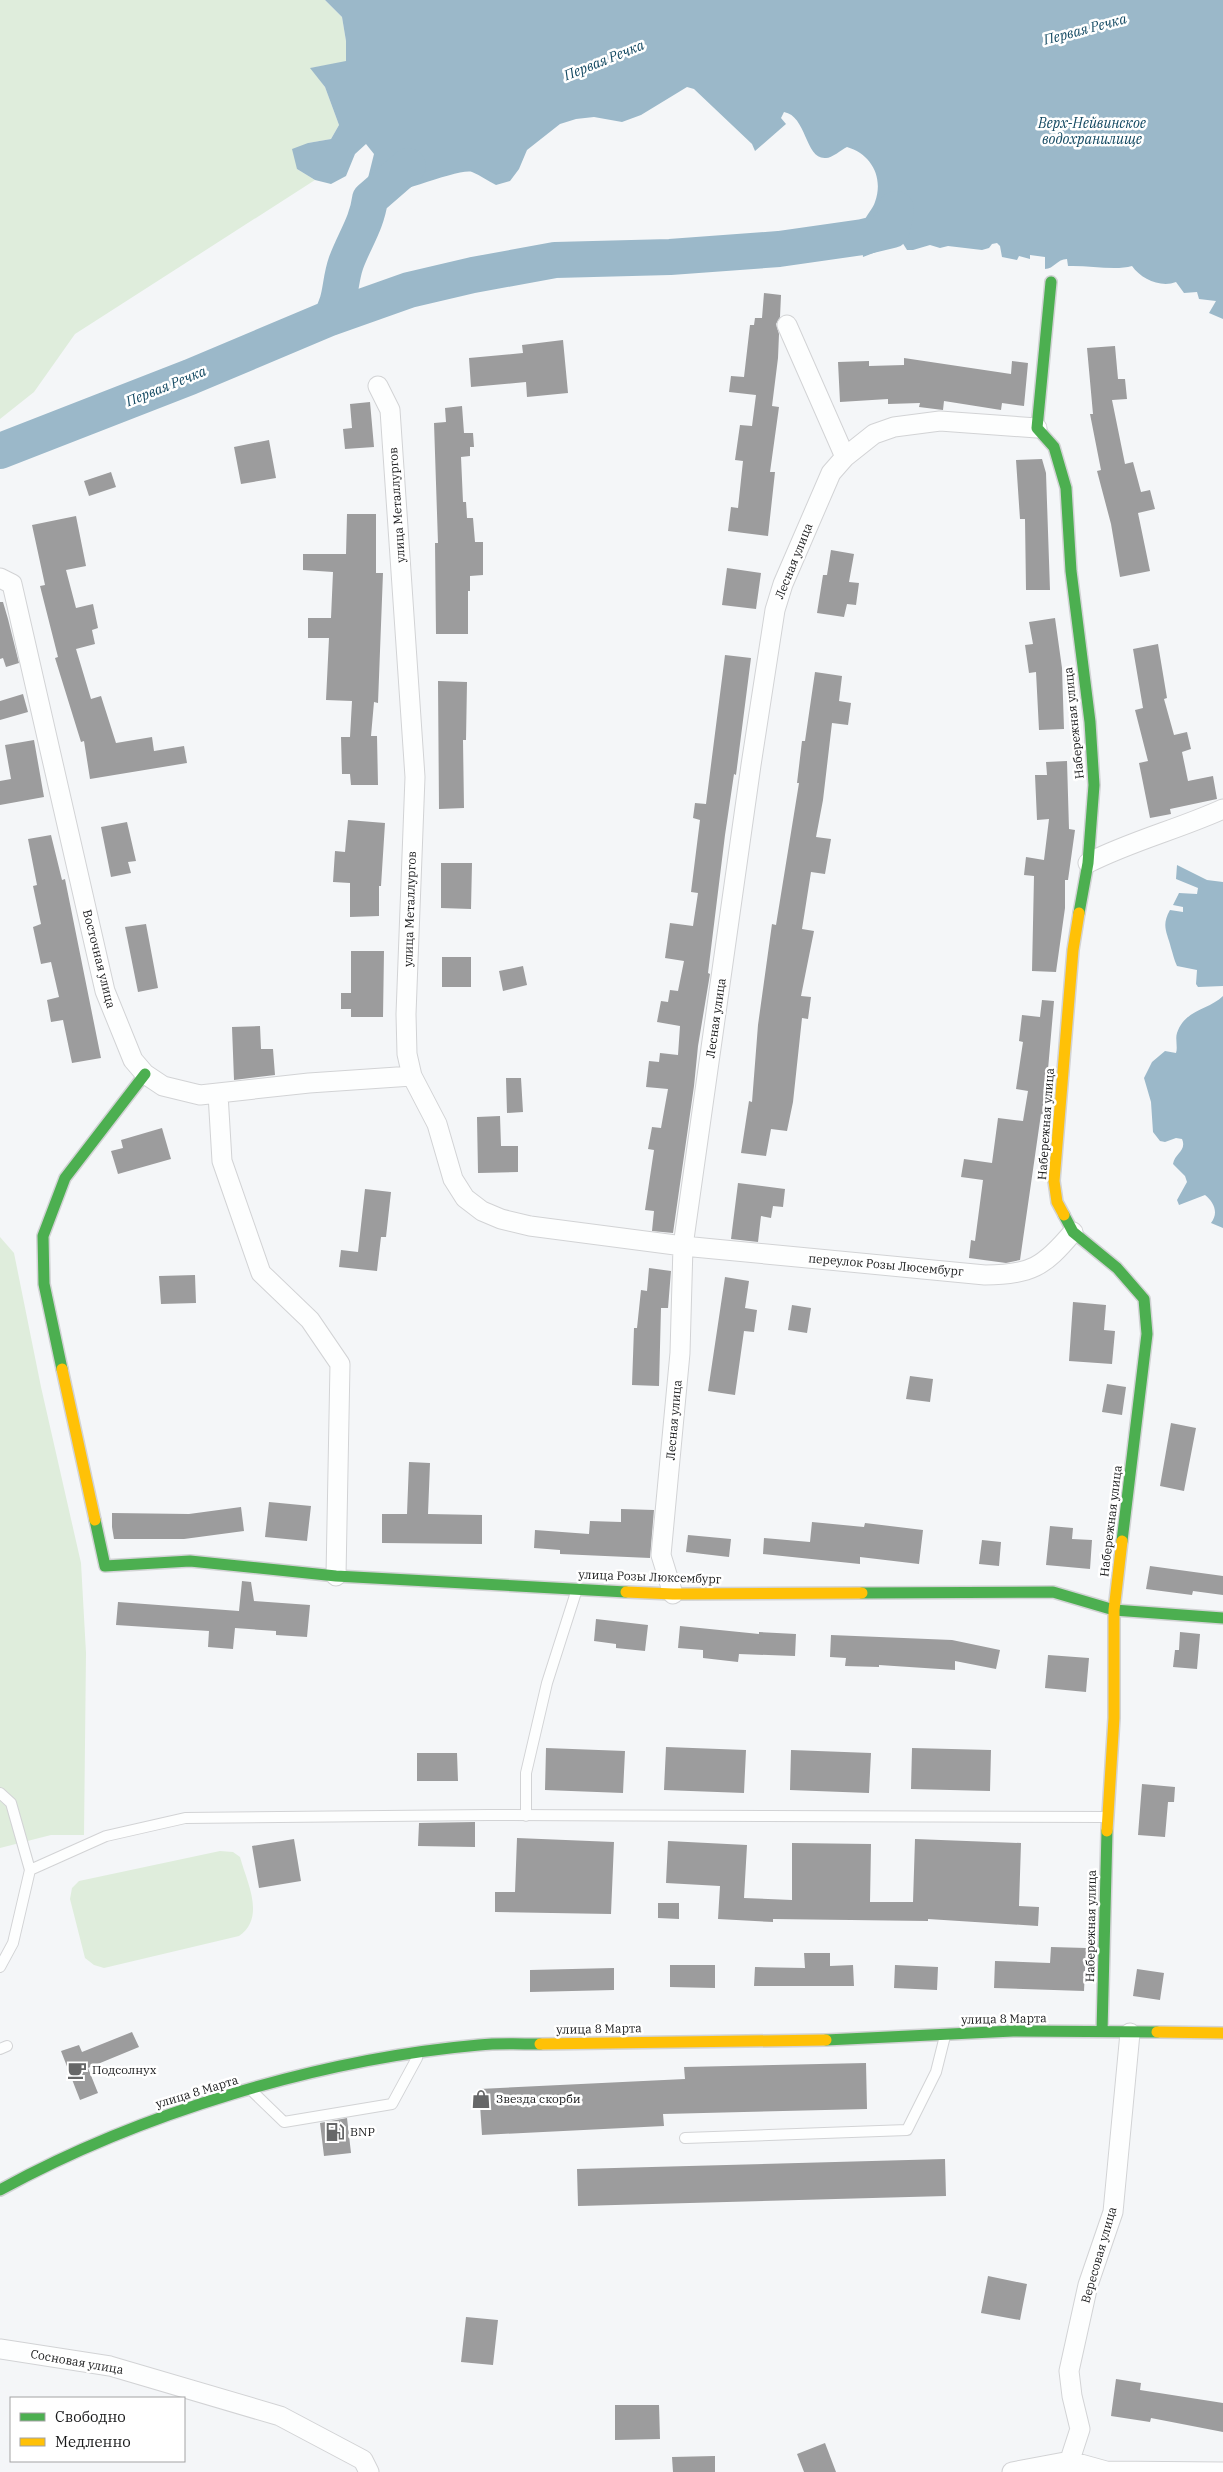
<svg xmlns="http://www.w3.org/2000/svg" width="1223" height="2472" viewBox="0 0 1223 2472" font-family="'IBM Plex Serif',serif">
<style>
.green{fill:#dfeddc}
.water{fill:#9bb8c9}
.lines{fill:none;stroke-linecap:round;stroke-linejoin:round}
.river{stroke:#9bb8c9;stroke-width:36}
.building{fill:#9c9c9d}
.lane-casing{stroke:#d2d3d5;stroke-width:12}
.street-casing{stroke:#d2d3d5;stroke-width:21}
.fast-casing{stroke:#d2d3d5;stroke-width:14}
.slow-casing{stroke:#d2d3d5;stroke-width:14}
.lane{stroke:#fdfefe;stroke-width:10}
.street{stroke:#fdfefe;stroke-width:19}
.fast{stroke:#4caf50;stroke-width:11}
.slow{stroke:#ffc107;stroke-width:11}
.labels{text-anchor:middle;stroke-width:5;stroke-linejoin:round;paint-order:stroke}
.street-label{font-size:12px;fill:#191a1b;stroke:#fff}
.poi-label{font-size:12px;fill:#191a1b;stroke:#fff;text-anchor:start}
.water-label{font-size:14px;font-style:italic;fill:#134962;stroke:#fff}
</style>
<rect width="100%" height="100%" fill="#f4f6f8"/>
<path class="green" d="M0,0H325L342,17L346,41V62L311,68L325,87L339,125L331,139L308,143L297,169L315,180L75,334L34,392L0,419Z
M0,1237L14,1253L41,1387L81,1563L86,1653L84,1835H51L0,1848Z
M220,1851L233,1852L240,1857C247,1883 266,1917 239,1936L104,1968L94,1965L85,1958L70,1899L72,1888L79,1881Z"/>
<path class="water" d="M325,0H1223V319L1209,313L1216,301L1199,299L1197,292L1184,293L1176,282C1161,288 1141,279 1132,266C1115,271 1088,265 1068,266L1067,259C1057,259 1054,269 1045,269V257L1030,255V259L1019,256L1017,260L1002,257L1000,246L997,243L992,244L989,248L982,250L948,246L940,248L930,245L913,250H907L902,242L863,257C862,246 862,234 864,222C866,215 873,209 875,202C884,177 871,154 847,147C841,150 832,158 826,158C805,160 807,116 784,112L781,118L786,124L755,151L752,144L694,89L687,87L641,115L622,122L594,117L576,119L560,124L527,150L519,169L510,181L496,185C488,181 480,175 472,172C459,168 392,196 370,199L368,178L374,154L366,144L355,154L346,176L331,184L315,180L297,169L292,149L308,143L331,139L339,125L325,87L310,68L346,61V41L342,17Z
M1177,865L1207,880L1223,882V986L1198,987L1196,984L1197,970L1177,966C1174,960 1173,954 1171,948C1167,932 1161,926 1170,910L1183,912V907L1173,905L1179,893L1197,894L1198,888L1176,879Z
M1223,996V1228L1211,1223C1219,1213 1214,1202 1205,1195L1179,1205L1177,1200L1187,1182L1185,1176L1173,1164C1175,1153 1187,1151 1182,1139L1176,1138L1165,1142L1160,1141L1153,1132L1151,1102L1144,1078L1152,1062L1165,1051L1176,1053C1178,1047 1175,1039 1177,1033C1185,1009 1209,1010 1223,996Z"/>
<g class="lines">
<path class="river" d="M330,318C342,300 339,283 346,263C354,241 367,223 370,199L408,166
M0,451L190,377L330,318L409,290L473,275L555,260L670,257L779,249L863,237L892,230L896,209"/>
</g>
<path class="building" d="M764,293L781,295L780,317L776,324L779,334L778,358L772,406L779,407L770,472H775L768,536L728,531L731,507L738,508L743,461L735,460L740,425L752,426L756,395L729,392L731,376L744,377L750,325H754L755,318H762Z
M563,340L568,393L527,397L526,382L471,387L469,358L523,353L522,345Z
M1115,346L1118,379H1125L1127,399L1112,400L1125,464L1133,462L1141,492L1150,490L1155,509L1138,513L1150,571L1120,577L1111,524L1097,471L1101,470L1090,414H1093L1087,348Z
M904,358L1011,374L1012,361L1028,363L1024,406L1002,403L1001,410L944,401L943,410L919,407L920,403L888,404V399L840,402L838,362L869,361V366L904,365Z
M370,402L374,447L345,449L343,429L352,428L350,404Z
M462,406L464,433H473L474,447H470V456L461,457L463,502H466L467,518H473L475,542H483V575L470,576V591H468V634H436L435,543H438L434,423L446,422L445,408Z
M269,440L276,478L241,484L234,447Z
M1042,459L1046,473L1050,590H1026L1025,519H1020L1016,460Z
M111,472L116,487L89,496L84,481Z
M347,514H376V573H383L378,703L374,702L371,736H377L378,785H351L350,774H342L341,737H350L352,701L326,700L329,638H308V618H331L333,572L303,570V554H346Z
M76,516L86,566L66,570L76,608L93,604L98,628L92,630L95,644L76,649L91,699L101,696L116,743L152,737L154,751L184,746L187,763L90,779L84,741L81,742L55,658L58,657L40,586L45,585L32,525Z
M831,550L854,554L849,582L859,583L856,605L847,604L844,617L817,613L823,575H827Z
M727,568L761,573L756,609L722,605Z
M0,602H3L8,619L19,663L6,667L3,658L0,659Z
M1055,618L1062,668L1064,729L1039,730L1036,672L1029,673L1025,645L1033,644L1029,622Z
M1158,644L1167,698L1164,699L1174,735L1187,732L1191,749L1182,752L1188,781L1213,776L1217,799L1170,809L1171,814L1150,818L1139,763L1148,761L1135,710L1143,708L1133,649Z
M725,655L751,658L736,775L734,774L725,835L708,973L710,974L698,1046L694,1086L673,1233L652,1231L654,1211L645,1210L654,1150L648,1149L652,1127L661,1128L668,1089L646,1087L649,1061L659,1062L660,1053L678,1055L680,1026L657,1022L661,1001L668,1002L670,990L678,991L684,961L665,958L670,923L693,926L698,893L691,892L700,820L693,818L695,803L706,804Z
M815,672L842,676L839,701L851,703L848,725L832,723L823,800L816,837L831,839L825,874L811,872L802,929L814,931L801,996L811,997L808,1019L802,1018L793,1102L787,1131L771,1129L766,1156L741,1153L749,1101L752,1102L758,1025L772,924L776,925L799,783H797L802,741H805Z
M438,681L467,682L466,740H463L464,808L439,809Z
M23,694L28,712L0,720V701Z
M34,740L44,797L0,805V781L11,779L5,745Z
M1067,761L1069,829L1075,830L1068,880H1065V908L1056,972L1032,971L1034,876L1024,875L1026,857L1044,860L1049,819L1037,820L1035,775H1047L1046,762Z
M348,820L385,823L381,886H379V916L350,917V883L333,882L335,851L345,852Z
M127,822L136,861L128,862L131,873L111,877L101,827Z
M51,835L62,880L65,879L101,1058L72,1063L63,1020L51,1022L47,1000L59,997L51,962L41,964L33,927L41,924L33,886L37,885L28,839Z
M441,863H472L471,909L441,908Z
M146,924L158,988L138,992L125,927Z
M351,951H384L383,1017H351V1009H341V993H351Z
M442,957H471V987H442Z
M523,966L527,985L503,991L499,971Z
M1042,1000L1054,1001L1044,1115L1041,1114L1020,1260L1006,1263L969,1258L971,1240L975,1241L983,1180L961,1177L964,1159L992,1163L998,1118L1023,1121L1028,1091L1016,1089L1023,1042L1019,1041L1022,1015L1040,1017Z
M260,1026L261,1049H273L275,1075L234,1080L232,1027Z
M506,1078H521L523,1112L507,1113Z
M500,1116L501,1146H518V1172L478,1173L477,1117Z
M162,1128L171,1159L118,1174L111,1151L123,1148L121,1140Z
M738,1183L785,1189L783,1207L773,1206L771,1218L761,1216L758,1242L731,1239Z
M365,1189L391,1192L386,1237H381L377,1271L339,1267L341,1250L358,1252Z
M649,1268L671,1271L668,1308H661L659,1386L632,1385L634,1328H637L641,1290L647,1291Z
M195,1275L196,1303L161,1304L159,1276Z
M725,1277L749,1281L745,1308L757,1310L754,1332L744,1331L735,1395L708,1391Z
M1073,1302L1106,1305L1104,1330L1115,1331L1112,1364L1069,1361Z
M792,1305L811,1308L807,1333L788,1330Z
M910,1376L933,1379L930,1402L906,1399Z
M1107,1384L1126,1387L1122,1415L1102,1412Z
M1171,1423L1196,1428L1184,1491L1160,1486Z
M409,1462L430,1463L428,1514L482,1515V1544L382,1543V1514H407Z
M269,1502L311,1506L307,1541L265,1537Z
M241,1507L244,1531L184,1539H114L112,1527V1513L189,1514Z
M621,1509L654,1510L650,1558L560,1554V1550L534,1548L535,1530L589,1534L590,1521L621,1522Z
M812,1522L864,1527L865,1523L923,1530L919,1564L860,1557V1564L763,1554L764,1538L810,1542Z
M1050,1526L1073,1528L1072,1539L1092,1540L1090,1569L1046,1565Z
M688,1535L731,1539L729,1557L686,1552Z
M982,1540L1001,1542L999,1566L979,1564Z
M1150,1566L1223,1576V1595L1193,1591L1192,1595L1146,1589Z
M242,1581L251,1582L254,1601L310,1605L307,1637L276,1635V1631L235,1628L233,1649L208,1647L209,1631L116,1625L118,1602L239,1611Z
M596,1619L648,1625L645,1651L616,1648V1644L594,1641Z
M680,1626L759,1634V1632L796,1634L795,1656L739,1654L738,1662L703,1658V1650L678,1648Z
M1180,1632L1200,1634L1197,1669L1173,1667L1175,1650H1179Z
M831,1635L952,1640L1000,1650L996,1669L955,1661V1670L879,1665V1667L845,1666L846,1658L830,1657Z
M1048,1655L1089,1658L1086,1692L1045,1688Z
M666,1747L746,1750L744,1793L664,1790Z
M546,1748L625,1751L623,1793L545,1790Z
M912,1748L991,1750L990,1791L911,1789Z
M791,1750L871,1753L869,1793L790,1790Z
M417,1753H457L458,1781H417Z
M1142,1784L1175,1787L1174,1802H1168L1165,1837L1138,1835Z
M475,1822V1847L418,1846L419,1823Z
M517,1838L614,1842L611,1914L495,1912V1892H515Z
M294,1839L301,1881L259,1888L252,1846Z
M915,1839L1021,1843L1019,1906L1039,1907L1038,1926L928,1919V1921L773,1919V1922L718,1919L720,1886L666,1883L668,1841L747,1845L744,1898L792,1900V1843L871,1844L870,1902H913Z
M658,1903H679V1919L658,1918Z
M1051,1947L1086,1948L1084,1991L994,1988L995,1961L1050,1963Z
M804,1953H830V1966L853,1965L854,1986H754L755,1967L805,1968Z
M670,1965H715V1988L670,1987Z
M895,1965L938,1967L937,1990L894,1988Z
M614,1968V1990L530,1992V1970Z
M1137,1969L1164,1973L1160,2000L1133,1996Z
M132,2032L139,2047L88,2068L98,2093L80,2100L61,2051L79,2045L82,2052Z
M866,2063L867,2109L663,2114L664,2126L482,2135L479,2089L685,2079L684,2067Z
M347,2118L351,2153L324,2156L320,2123Z
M945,2159L946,2196L578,2206L577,2169Z
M988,2276L1027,2284L1020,2320L981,2313Z
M466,2317L498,2320L493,2365L461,2362Z
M1116,2379L1141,2383L1140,2390L1223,2403V2432L1151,2418L1150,2422L1111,2416Z
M615,2405H659L660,2439L615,2440Z
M825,2443L836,2472H804L797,2454Z
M715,2456V2472H673L672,2457Z"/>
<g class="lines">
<g class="lane-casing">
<path id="lane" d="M0,1793L11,1803L30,1870L13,1943L0,1967
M526,1816V1773L547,1683L577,1589
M30,1870L106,1836L185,1818L488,1815L1106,1817
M0,2049L7,2046
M253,2092L284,2122L392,2104L417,2058
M685,2138L907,2130L936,2072L945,2036"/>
</g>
<g class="street-casing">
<path id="street" d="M787,325L845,457
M378,386L390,410L415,777L406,1014L407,1054L412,1076L437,1124L453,1179L465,1198L482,1211L501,1219L530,1226L683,1246L985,1275C1030,1275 1044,1267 1073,1232
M0,578L12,584L105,991L133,1060L145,1074L163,1086L200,1095L309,1083L412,1076
M1088,863C1131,841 1179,829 1223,809
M218,1094L222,1161L261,1273L310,1320L340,1364L336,1576
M673,1594L661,1555L680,1353L683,1246L751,765L775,610L783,584L831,473L845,457L874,434L894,427L940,421L1037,428
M0,2349L110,2366L280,2416L363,2460L369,2472
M1012,2472L1070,2461L1106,2471L1223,2472
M1066,2472L1080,2429L1072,2396L1069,2371L1088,2285L1113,2212L1130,2033"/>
</g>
<g class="fast-casing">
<path id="fast" d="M1051,282L1037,428L1054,447L1066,488L1071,571L1090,722L1094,785L1088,863L1079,913
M1064,1215L1073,1232L1117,1268L1144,1299L1147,1334L1122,1541
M62,1369L44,1284L43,1236L65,1178L145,1074
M95,1520L105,1566L190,1561L336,1576L626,1592
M862,1593L1053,1592L1114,1610L1223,1618
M1102,2031L1107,1831
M826,2040L1013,2031L1157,2032
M0,2190C140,2113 320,2059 479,2045C499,2043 520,2044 540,2044"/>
</g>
<g class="slow-casing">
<path id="slow" d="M1064,1215L1057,1202L1054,1181L1073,950L1079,913
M62,1369L95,1520
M626,1592L673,1594L862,1593
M1107,1831L1114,1718V1610L1122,1541
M1157,2032L1223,2033
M540,2044L826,2040"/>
</g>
<use href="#lane" class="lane"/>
<use href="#street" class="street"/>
<use href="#fast" class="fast"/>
<use href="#slow" class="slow"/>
</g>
<defs>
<g id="cafe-bare" transform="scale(1.5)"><path d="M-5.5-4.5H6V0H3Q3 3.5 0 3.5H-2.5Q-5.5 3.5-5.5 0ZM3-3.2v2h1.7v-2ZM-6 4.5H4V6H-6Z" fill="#666768" stroke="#fff" stroke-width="2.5" paint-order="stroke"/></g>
<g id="shop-bare" transform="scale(1.5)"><path d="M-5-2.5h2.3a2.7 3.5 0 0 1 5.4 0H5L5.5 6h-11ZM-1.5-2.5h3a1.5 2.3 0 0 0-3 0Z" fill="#666768" stroke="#fff" stroke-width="2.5" paint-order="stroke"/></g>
<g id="fuel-bare" transform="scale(1.5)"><path d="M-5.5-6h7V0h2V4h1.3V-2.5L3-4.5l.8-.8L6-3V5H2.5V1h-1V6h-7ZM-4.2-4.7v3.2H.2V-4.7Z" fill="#666768" stroke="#fff" stroke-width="2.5" paint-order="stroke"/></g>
</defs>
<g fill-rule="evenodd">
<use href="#cafe-bare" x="77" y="2070"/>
<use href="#shop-bare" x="481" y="2099"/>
<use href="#fuel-bare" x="335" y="2132"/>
</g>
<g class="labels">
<g class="street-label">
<text transform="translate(397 505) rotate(-94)" y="4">улица Металлургов</text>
<text transform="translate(794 561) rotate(-68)" y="4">Лесная улица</text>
<text transform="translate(1074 723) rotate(-96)" y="4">Набережная улица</text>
<text transform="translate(410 909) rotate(-88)" y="4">улица Металлургов</text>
<text transform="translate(99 959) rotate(76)" y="4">Восточная улица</text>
<text transform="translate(716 1018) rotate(-82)" y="4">Лесная улица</text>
<text transform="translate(1046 1124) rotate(-86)" y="4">Набережная улица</text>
<text transform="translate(886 1265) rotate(5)" y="4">переулок Розы Люсембург</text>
<text transform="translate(674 1420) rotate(-85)" y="4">Лесная улица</text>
<text transform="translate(1111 1521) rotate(-83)" y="4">Набережная улица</text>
<text transform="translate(650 1577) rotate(2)" y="4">улица Розы Люксембург</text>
<text transform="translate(1091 1926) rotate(-89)" y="4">Набережная улица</text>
<text transform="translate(1004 2019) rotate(-1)" y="4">улица 8 Марта</text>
<text transform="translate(599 2029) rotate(-1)" y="4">улица 8 Марта</text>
<text transform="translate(197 2092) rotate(-17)" y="4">улица 8 Марта</text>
<text transform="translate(1099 2255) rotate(-74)" y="4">Вересовая улица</text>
<text transform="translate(77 2362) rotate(10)" y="4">Сосновая улица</text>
</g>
<g class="poi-label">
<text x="92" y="2074">Подсолнух</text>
<text x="496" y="2103">Звезда скорби</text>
<text x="350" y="2136">BNP</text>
</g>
<g class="water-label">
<text transform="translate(1085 29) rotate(-15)" y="5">Первая Речка</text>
<text transform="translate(604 60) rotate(-22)" y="5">Первая Речка</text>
<text x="1092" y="128">Верх-Нейвинское<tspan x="1092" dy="16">водохранилище</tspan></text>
<text transform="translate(166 386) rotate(-22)" y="5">Первая Речка</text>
</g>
</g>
<rect x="10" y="2397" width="175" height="65" fill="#ffffff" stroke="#a3a3a4"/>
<rect x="20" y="2413" width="25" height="8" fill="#4caf50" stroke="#a3a3a4"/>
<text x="55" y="2422" font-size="15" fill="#191a1b">Свободно</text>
<rect x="20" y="2438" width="25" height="8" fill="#ffc107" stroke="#a3a3a4"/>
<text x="55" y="2447" font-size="15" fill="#191a1b">Медленно</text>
</svg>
